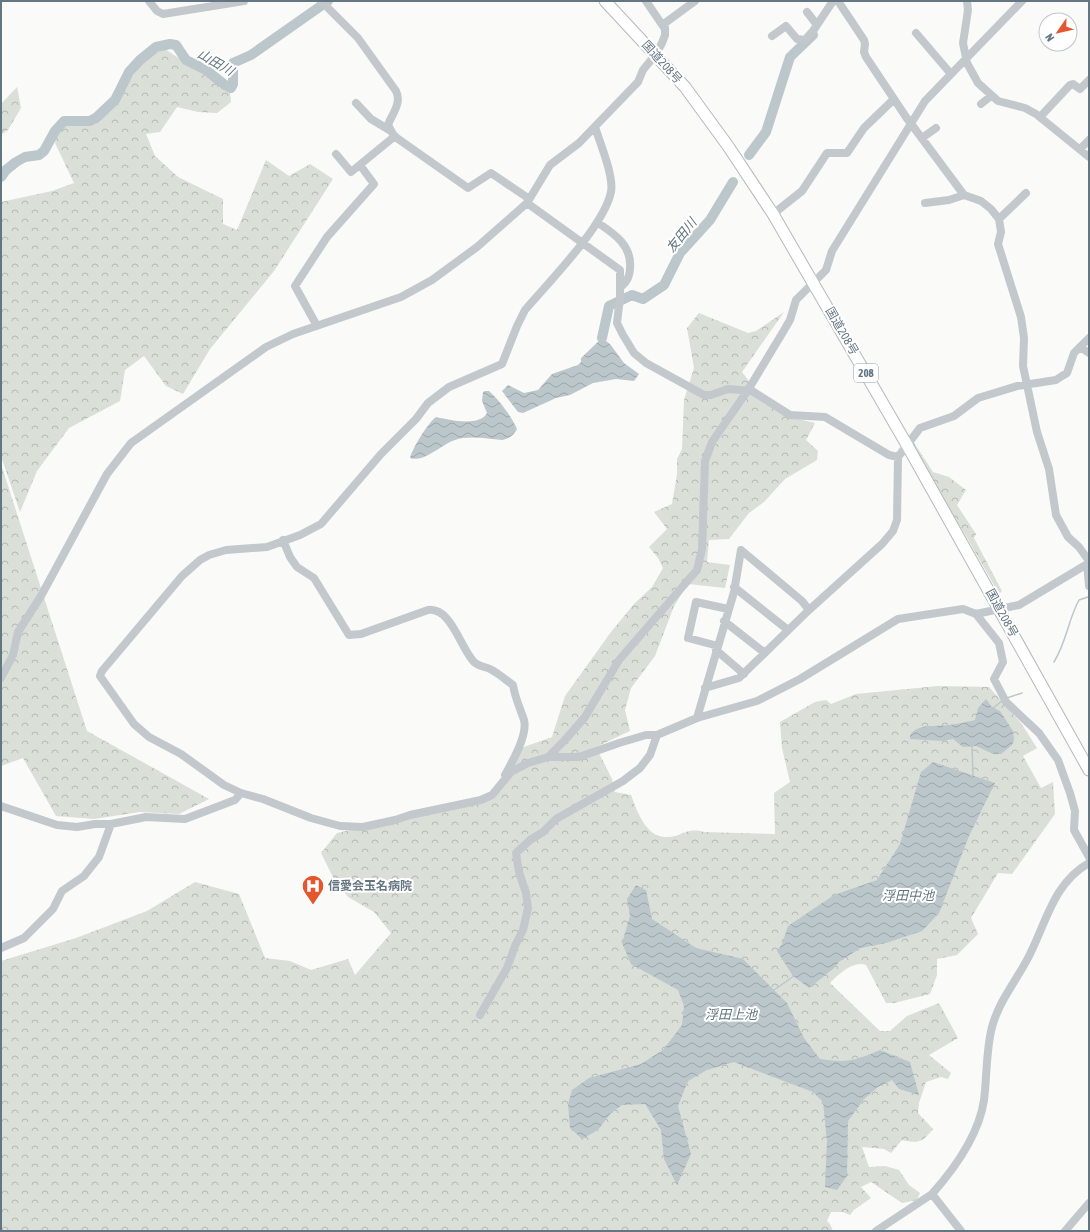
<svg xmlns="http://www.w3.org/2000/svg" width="1090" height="1232" viewBox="0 0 1090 1232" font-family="'Asap Condensed','Noto Sans JP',sans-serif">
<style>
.forest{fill:url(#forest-crowns)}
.water{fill:url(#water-waves)}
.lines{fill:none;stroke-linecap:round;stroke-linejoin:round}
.stream{stroke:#bbc7cb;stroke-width:1.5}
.river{stroke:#bbc7cb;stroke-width:10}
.highway-casing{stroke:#b4b9bd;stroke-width:13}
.minor{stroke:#c3c8cc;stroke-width:8}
.highway{stroke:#fff;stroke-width:11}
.labels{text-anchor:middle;stroke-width:4;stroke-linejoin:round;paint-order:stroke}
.shield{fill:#fff;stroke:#939fa8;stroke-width:1}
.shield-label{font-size:11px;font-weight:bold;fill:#657683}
.street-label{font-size:12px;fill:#657683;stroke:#fff}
.poi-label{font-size:12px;font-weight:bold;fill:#657683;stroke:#fff;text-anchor:start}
.water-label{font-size:13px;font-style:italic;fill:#60757c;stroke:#fff}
</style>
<defs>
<pattern id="forest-crowns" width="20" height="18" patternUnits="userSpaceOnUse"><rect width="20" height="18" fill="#dadfd7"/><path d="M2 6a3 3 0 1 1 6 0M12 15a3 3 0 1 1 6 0" fill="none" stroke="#b4b9b4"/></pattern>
<pattern id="water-waves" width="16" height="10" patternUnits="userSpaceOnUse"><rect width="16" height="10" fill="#bbc7cb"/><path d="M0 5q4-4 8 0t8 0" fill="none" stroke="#9ca6aa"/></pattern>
</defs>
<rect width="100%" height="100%" fill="#fafaf8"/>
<path class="forest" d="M165,49L230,92L231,102L217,113L198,112L177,107L160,132L146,134L155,156L178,177L223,199V224L237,230L266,160L289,176L310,164L333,179L274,271L210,349L183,394L166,386L144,356L125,370L120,401L69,428L37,471L20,512L1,456V202L52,191L74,183L55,143L56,136L64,121L89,125C95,121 104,117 109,111C128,90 136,58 165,49Z
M17,87L21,108L8,130L1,135V104Z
M784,312L742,372L755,389L786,416L815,423L806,440L818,451L817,460L785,479L764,502L749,513L729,539L709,540L707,562L730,565L725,588L688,584L674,606L655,656L631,688L625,710L630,731L596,747L612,779L615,792L631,795C637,811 646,838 667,837C683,837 685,827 704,832L775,834L774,793L790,782L782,748L780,722L815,702L826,700L831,704L856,694L938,686L989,687L1021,723L1037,748L1023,756L1041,788L1053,782L1055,814L1012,874L998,873L971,918L978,934L957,955L937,959V975L930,994L894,1003H886L866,965C853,960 838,975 830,983L880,1031H890L907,1016L939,1003L958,1038L929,1055L951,1073L948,1079L941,1077L926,1082L919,1103L918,1113L933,1129C923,1142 919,1144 902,1140L891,1153L884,1149L862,1147L869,1167L885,1166L899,1170L909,1185L920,1193L917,1200L902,1203L871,1182L861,1187L871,1198L854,1210L850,1215L843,1212H831L827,1221L830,1224L833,1231H1V961L76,938L147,911L195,882L239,894L265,958L290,961L311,970L348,959L355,975L391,933L374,912L348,897L334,879L321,853L337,833L451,808L492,791L521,748L552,737L565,696L611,632L634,604L652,587L663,568L658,558L649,547L667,529L654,512L672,504L677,474V459L682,449L684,400L694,368L687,328L699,313L748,333L756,331Z
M913,441L933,472L949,477L966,490L957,505L976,534L974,538L1002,591L999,594L966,536L910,445Z
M1,464L87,731L209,799L179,814L140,812L94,819L56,816L23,758L1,766Z"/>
<path class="water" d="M602,338L610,344L624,363L639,374L634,381L616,379L593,383L570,395L556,398L523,413L518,412L502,391L508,385L524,393L538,390L552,374L578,365L581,362V358Z
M485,391H489C500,401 511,416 517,429C514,435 509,439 502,440C488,439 469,435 455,440C442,444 424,463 410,458C413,447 428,423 436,417C449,420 480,427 487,413L482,401L483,392Z
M986,699L992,707L1000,711L1013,731L1014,740L1012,745L1001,754H993L976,746L963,747L953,739L943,741L910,739V735C918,723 937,727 949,725C958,724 966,722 975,720L978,708Z
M933,762L995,783L969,836L939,913L922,931L886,943L861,948L840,961L833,969L809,988L793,976L777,951L782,944L788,926L834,895L877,880L900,844L921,772Z
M636,885L646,890L652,919L696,948L743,959L787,1003L804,1038L820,1059C848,1063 854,1061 880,1050L910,1062L919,1095L899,1089L892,1080L878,1087L864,1099L848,1121L847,1176L837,1190L825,1187L827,1141L823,1102L813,1092L734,1062L707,1070L688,1081L678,1106L691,1154L677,1185L664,1159L661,1130L645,1104L622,1105L611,1113L598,1130L582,1139L570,1128L568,1104L572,1090L589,1078L641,1064L663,1050L682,1025L684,1006L678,990L631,964L622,943L630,916L627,899Z"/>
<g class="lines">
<path class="stream" d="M1054,662C1067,641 1068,620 1079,600L1088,597
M1007,698L1022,693
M993,708L1002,701
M971,777L973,775L972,745
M774,990L794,976"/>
<path class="river" d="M749,155L766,132L790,57L813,35
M1,177L6,170L16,162L25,157L39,155L44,151L55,131L64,121H90L97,117L115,100L129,72L140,60L156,47L170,44L176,45L186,60L206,70L225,85L231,88L233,84V63L251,55L328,1
M602,338L609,306L632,295L643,299L664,285L680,253L710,220L733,182"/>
<g class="highway-casing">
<path id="highway" d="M605,1L685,87L728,146L773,214L907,445L1089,770"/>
</g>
<path class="minor" d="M149,1L157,11L163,14L244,1
M321,1L358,38L396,91C402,103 392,114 388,125L394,136L468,188L491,173L528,198
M646,1L665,29
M838,1L864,40L865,44L864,52L866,57L906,117L964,195L981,201L991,209L999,219L1001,232L998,244L1021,317L1024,338L1023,366L1037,432L1049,469L1056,515L1068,537L1079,547L1089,561
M967,1L968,10L963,43L967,63L978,83L998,101L1025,108L1036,114L1089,157
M807,12L817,25
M916,33L951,74
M772,36L786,26L797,39L805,40L813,31L833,1
M356,103L371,119L391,131
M981,104L991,96
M1040,117L1070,85L1073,84L1080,89L1089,80
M595,127C600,143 614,176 611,192C604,226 549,282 525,310L517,326L502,364L449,387L428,403L416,419L381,454L321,524L300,535L267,547L226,550L209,555L200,560L182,576L102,671L100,676L134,724L149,737L181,754L224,785L241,793L263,799L311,818L340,826L363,827L395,820L410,815L481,800L492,795L511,772L528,763L548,757H579L619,743L646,735H657L697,718L757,701L800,679L898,619L963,609L976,614L1019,605L1089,563
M922,138L936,128
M1080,149L1089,140
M336,154L351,172L395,136
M527,203L620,270V298L617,323L623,335L634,353L646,363L704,395H711L728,389L752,391L790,415L825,417L889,455L898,457
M925,203L949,200L964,195
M773,214L802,191L827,153H847L864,128L894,99
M999,219L1026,193
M598,223C615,234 632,246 630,268C630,277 627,282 621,287
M317,326L295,286L327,237L374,184L360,165
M1080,347L1089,353
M283,540L290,557L297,567L314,578L349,635L361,634L428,610C451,607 460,647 474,662C479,667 484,666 490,669C498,673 506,680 513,685C515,698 520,708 524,720C528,735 512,762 505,775
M1087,564L1089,586
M734,587L788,630
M976,614L999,643L1003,662L994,679L1006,702L1039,733L1058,760L1070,793L1075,811L1074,830L1089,857
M724,621L765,653
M718,646L688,638L696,602L728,609
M716,650L744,674
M1,678L13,655L18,632L41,596L107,474L131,443L266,347L293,334L401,297L432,280L477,247L527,203L550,165L579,143L638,82L643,70L656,54L662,43L665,35V23L695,1
M705,688L739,678L809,610
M697,718L734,592L741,550L802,601L809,610L882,544L893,531L897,520L898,457L920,428L954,416L978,398L1017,386L1056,380L1062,376L1067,373L1074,353L1089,338
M548,757L564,741L585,717L619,660L697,570L702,549L705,461L712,442L748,390L783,332L790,320L796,300L826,270L832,251L925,101L1022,1
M1,806L57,825L77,827L95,824H111L146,817L185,819L235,800L241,793
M1,948L24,938L53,909L62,891L84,876L99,857L111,824
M480,1015L507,968L515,946L523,930L528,908L526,893L519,872L516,853L530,840L543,832L556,819L623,781L640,768L650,755L657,735
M876,1231L932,1194
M961,1231L932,1194C955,1168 979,1135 984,1100C987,1076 986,1050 992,1027C999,1001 1016,981 1028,958C1046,924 1053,883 1089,863
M1065,1231L1089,1203"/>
<use href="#highway" class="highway"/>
</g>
<defs>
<g id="hospital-pin" transform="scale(1.15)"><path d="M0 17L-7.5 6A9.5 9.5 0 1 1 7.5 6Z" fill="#e4572e" stroke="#fff"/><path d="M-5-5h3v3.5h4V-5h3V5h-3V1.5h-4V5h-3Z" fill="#fff"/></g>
</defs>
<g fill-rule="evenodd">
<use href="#hospital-pin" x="313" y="886"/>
</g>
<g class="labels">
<rect class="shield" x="854" y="364" width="24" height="18" rx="3"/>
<g class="shield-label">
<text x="866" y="377">208</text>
</g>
<g class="street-label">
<text transform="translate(662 62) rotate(48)" y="4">国道208号</text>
<text transform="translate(842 331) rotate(60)" y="4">国道208号</text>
<text transform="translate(1002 613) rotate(61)" y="4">国道208号</text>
</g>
<g class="poi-label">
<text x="328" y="890">信愛会玉名病院</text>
</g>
<g class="water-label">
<text transform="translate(216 62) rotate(30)" y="5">山田川</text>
<text transform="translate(681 235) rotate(-51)" y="5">友田川</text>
<text x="908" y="900">浮田中池</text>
<text x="731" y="1019">浮田上池</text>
</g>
</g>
<rect width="1090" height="1232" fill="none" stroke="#657683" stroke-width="4"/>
<g transform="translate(1058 32) rotate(236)"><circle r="19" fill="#ffffff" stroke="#c1c8cd"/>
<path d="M0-3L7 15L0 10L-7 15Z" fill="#e4572e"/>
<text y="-6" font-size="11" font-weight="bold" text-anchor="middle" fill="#657683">N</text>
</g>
</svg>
